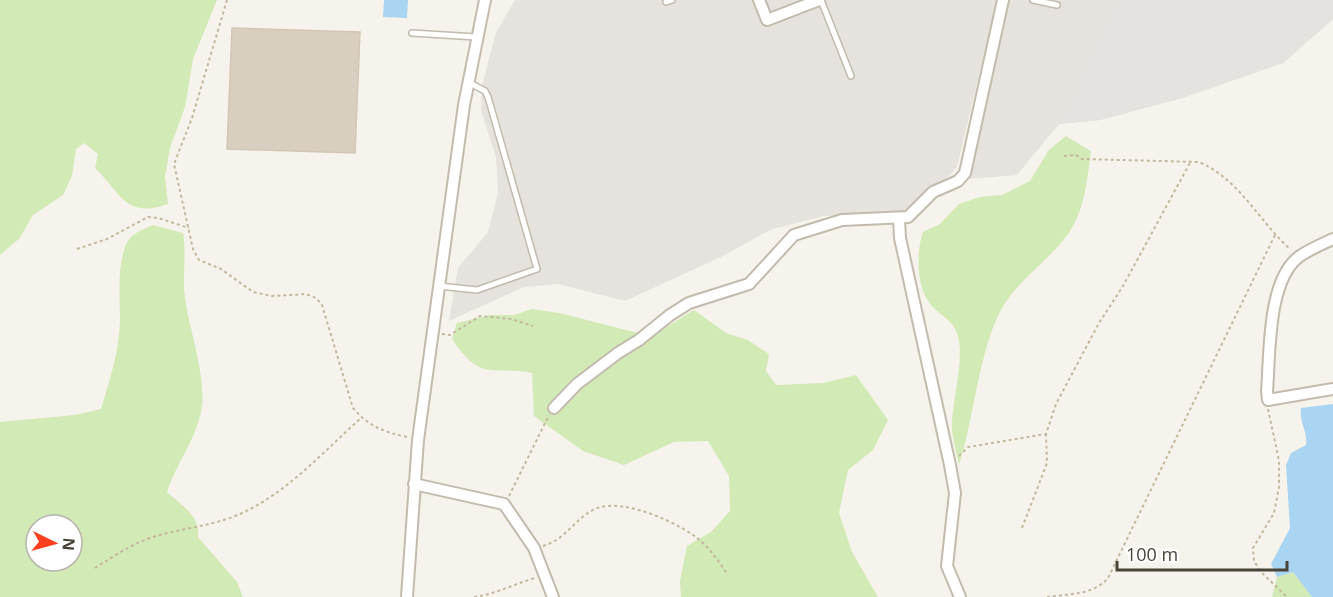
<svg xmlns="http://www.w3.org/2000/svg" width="1333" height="597" viewBox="0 0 1333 597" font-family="'Open Sans',sans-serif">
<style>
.industrial{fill:#e6e2dd}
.green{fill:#d2eab5;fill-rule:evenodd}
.parking{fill:#e5e3e0}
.water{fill:#a9d4f2}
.building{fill:#d8cfc1;stroke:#d3c7b4;stroke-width:1.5}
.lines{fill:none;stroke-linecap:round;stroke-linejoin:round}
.service-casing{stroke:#c2bbae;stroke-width:8}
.minor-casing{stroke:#c2bbae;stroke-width:14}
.path{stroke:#c4b79f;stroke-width:2;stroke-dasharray:3 3;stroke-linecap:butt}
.service{stroke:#fff;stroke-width:5}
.minor{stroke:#fff;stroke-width:10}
</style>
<rect width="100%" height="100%" fill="#f6f3ec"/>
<path class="industrial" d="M515,0H997L957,167L945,180L930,188L911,212L823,216L770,230L723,256L625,301L558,284L524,287L449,321L458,268L488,232L498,193L496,157L481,111L482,86L496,32Z
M1009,0H1333V19L1283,63L1182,98L1100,120L1059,124L1017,175L968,179Z"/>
<path class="green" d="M0,0H217L193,59L185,107L170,148L165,177L168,204C125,219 122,194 95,168L98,154L84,143L76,149L72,176L63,195L33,215L20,238L0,255Z
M1066,136L1091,151C1087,180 1085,210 1068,234C1048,262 1017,280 1001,310C979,350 974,419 959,465C957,454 953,441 952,429C951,402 966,358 957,333C952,320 940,315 932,306C916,290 916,251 923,232L940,224L959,204L980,197L1002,195L1030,181L1049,150Z
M153,225L183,233C187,255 182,276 185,298C189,329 208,382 201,412C195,441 176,464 167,492C181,505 201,516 198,537L237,582L243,597H0V422L75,415L101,409C110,378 119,353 120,320C120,296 117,270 125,247C129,234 142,230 153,225ZM36,525H72V561H36Z
M532,309L559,313L646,335L663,329L694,310L726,333L748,340L769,354L766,371L776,385L823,383L856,375L888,420L873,450L848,470L839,513L852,552L878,597H681L680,581L687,546L711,532L730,511L729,476L708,441L674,442L624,465L583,451L534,416L532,373C489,365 482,383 452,339L457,323L490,315H514Z
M1293,572L1312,597H1272L1277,577Z"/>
<path class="parking" d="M1114,0H1333V19L1283,63L1182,98L1100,120L1058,124Z"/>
<path class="water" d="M384,0H408L407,18L383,17Z
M1333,404V597H1312L1293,572L1277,577L1271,564L1290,528L1286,465L1291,453L1306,445C1308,432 1299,422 1301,408Z"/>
<path class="building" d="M232,28L360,32L355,153L227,149Z"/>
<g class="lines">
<g class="service-casing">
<path id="service" d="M821,0L851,76
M1033,0L1057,5
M666,2L672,0
M412,33L476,37
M439,286L477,290L537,269L488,97L485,91L468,82"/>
</g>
<g class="minor-casing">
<path id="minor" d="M759,0L767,20L819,0
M899,219L900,238L950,465L955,493L947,566L960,597
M1333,239C1322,244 1310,249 1300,256C1267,279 1270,355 1267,391L1268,400L1333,389
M554,408L577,384L618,353L639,340L670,315L689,303L749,284L794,235L842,220L908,217L933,192L958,181L965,173L1003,0
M414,484L504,504L534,548L553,597
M407,597L418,440L464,105L485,0"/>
</g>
<path class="path" d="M227,0L192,118L174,164L193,249L199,260L221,269L253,292L272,296L306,294L316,298L322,305L353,408C368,426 384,432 407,437
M1064,156L1076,155L1082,159L1199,162C1240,180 1258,220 1290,249
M77,249L107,239L148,217L158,218L189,228
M442,334L450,335L480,316L511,319L533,326
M1268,409L1279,461V487L1274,513L1253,548L1254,561L1261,572L1287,597
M959,456L968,447L1046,434L1056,404L1099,323L1123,286L1191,161
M509,496L549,415
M1022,528L1047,463L1046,434
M543,546C567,539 575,518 595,509C622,496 686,525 705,545C714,554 721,565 728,575
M95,568C114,556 133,543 156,536C184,528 212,526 240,514C287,493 323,452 361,418
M474,597C496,594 514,584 535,578
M1047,597C1068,594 1094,595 1108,578L1275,235"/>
<use href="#service" class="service"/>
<use href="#minor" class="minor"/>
</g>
<g transform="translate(54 543) rotate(95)"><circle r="28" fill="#ffffff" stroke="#b7b4b0" stroke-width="1.5"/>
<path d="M0-4.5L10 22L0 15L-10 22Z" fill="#fc3f1d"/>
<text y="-9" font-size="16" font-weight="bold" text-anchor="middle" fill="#4b4439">N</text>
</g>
<path d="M1117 561v9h170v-9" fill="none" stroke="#4b4439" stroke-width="3"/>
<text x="1126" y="561" font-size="18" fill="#4b4439" stroke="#ffffff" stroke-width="4.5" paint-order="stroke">100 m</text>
</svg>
